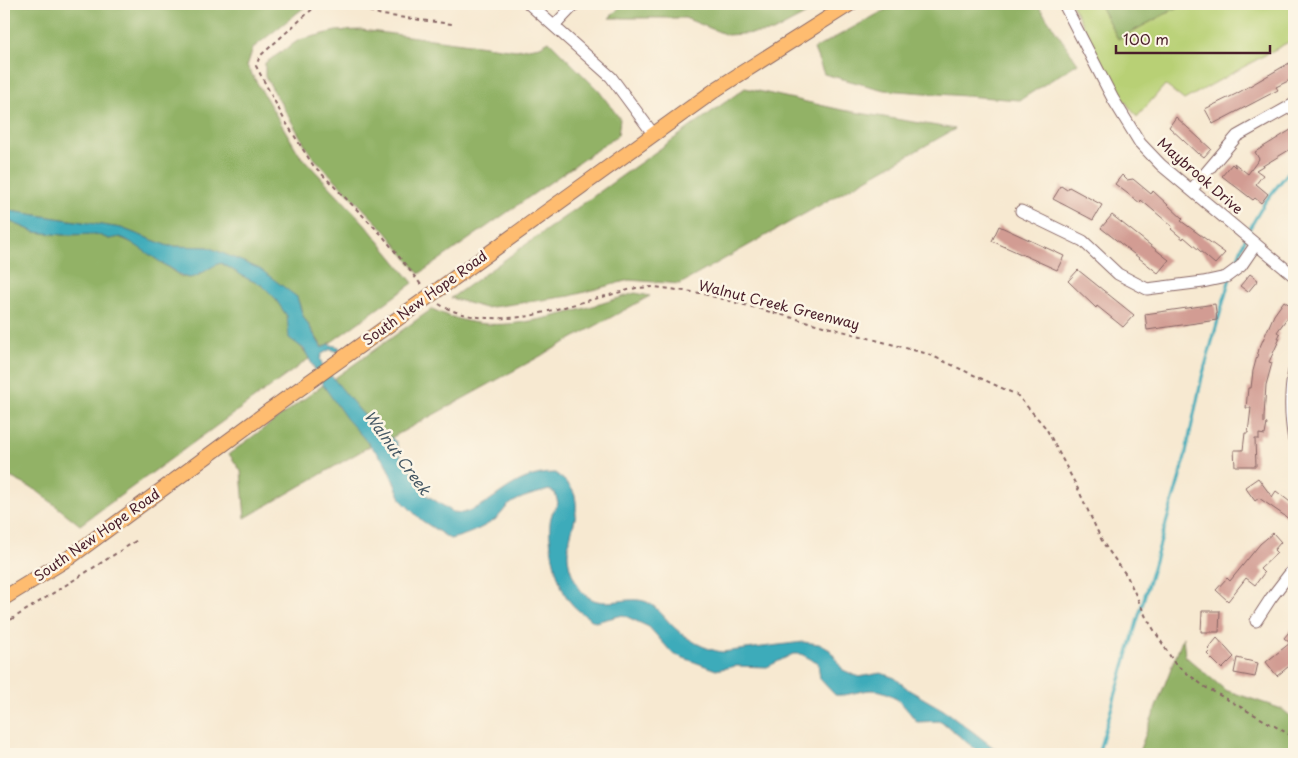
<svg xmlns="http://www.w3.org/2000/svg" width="1298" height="758" viewBox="0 0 1298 758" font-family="'Playpen Sans',sans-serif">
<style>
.green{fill:#b8d075;stroke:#817850}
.forest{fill:#92b266;stroke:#6e6848}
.water{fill:#3cabba;stroke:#436572}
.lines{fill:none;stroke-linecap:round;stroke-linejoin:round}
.stream{stroke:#3cabba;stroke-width:3}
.building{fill:#d29c93}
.minor-casing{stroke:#876665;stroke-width:13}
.major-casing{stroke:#876665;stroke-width:16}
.path{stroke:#876665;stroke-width:2;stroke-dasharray:4 4;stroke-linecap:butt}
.minor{stroke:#fff;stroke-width:11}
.major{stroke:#febc70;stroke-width:14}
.major-bridge-casing{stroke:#876665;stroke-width:16;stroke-linecap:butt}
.major-bridge{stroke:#febc70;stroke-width:14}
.labels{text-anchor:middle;stroke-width:5;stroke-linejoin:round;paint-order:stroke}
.street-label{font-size:14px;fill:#4a1f2b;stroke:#fcf5e5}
.water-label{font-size:15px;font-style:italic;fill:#445764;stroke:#fcf5e5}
</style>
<rect width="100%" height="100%" fill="#fcf5e5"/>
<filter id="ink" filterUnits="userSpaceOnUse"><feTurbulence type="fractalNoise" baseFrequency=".02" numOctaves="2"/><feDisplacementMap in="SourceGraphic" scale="10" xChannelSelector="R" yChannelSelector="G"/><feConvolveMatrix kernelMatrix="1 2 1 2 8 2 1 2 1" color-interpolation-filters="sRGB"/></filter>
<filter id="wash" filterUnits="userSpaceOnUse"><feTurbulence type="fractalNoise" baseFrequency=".0096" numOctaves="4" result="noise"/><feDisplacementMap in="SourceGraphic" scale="20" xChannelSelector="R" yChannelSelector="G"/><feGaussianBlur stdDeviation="1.12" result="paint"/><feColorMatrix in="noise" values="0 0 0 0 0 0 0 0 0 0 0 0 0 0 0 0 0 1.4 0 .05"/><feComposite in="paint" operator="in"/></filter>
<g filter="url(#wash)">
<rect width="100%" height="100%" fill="#f7e9d1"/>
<path class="green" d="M1072,4H1099L1118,39L1184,4H1294V39L1184,100L1165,85L1137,117L1113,86Z"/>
<path class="forest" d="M4,4H287L306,6L253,48L247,66L299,154L364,223L413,283L323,348L303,316L297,297L208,247L168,246L121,228L4,210Z
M623,4H825L773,32L727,35L685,18H609Z
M896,4H1037L1078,63L1020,100L884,90L824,74L814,49Z
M1099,4H1184L1118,39Z
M362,30L516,50L540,46L549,41L599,91L620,119L618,135L419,274L387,233L311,155L265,76V63L299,40L336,31Z
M745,88L842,110L955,129L680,284L629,280L570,296L485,308L451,298Z
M4,219L35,232L64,235L96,234L109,239L119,237L135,244L180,276L189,278L199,275L211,265L221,263L232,268L248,279L262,285L274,297L287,316L299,345L310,358L80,525L36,490L4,474Z
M635,293L650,296L391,438L361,412L332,380L432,309C449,317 468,323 488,324C525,328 598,305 635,293Z
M323,385L370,446L245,518L241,471L229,454Z
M1183,637L1185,656L1225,690L1282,709L1294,719V754H1138Z"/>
<path class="water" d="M4,210L121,228L168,246L208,247L260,269L297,297L303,316L322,348L328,344L339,347L340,350L337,352L331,349L322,354L320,359L323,366L361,412L396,442L402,460L421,482L425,494L453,512L463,513C497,504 510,473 555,473C563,479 572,486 575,496C582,525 557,544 574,578C578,586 581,593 590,598C606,608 629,595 647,602C659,608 665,619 675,628C688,640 704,649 722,652L803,642L819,644L830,650L843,670L859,677L881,673L895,678L909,690L947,712L1002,754H981L941,721L917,722C902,703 890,686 863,691C852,693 846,696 835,695L820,679L818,663L801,654H793L767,667L736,666L716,670L673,654L649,627L623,615L595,622C584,615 573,608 566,596C556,579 546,536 551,517C552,512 556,507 558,503L555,493L549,490C536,494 521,496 509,505C504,509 501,515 496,519C483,528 465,536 450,539L421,520L402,501L385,462L346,418L323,385L304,349L289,338L287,316L274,297L262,285L248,279L221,263C210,266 200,277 189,278C180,278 138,245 125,239L120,237L109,239L96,234L64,235L35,232L4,219Z"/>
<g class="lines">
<path class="stream" d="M1247,233L1265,202L1294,165
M1234,268L1245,239
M1098,754L1183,466L1202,377L1230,278"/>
</g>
<g id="blocks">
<path class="building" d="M1291,62L1294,68V78L1276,87L1278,90L1213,124L1205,109L1236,94Z
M1176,117L1211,149L1204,157L1199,153L1198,154L1169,127Z
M1294,128V147L1256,170L1263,175L1256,184L1268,194L1261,203L1255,198L1253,200L1222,176L1232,164L1236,168L1234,163L1248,174L1259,159L1255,152Z
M1122,175L1127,180L1133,179L1151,194L1153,191L1183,219L1181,221L1225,253L1215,264L1184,237L1183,239L1171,229L1173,227L1141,200L1140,203L1115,184Z
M1061,186L1067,190L1069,187L1102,205L1093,220L1053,199Z
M1112,215L1169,260L1158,273L1101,228Z
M999,226L1064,256L1057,270L992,241Z
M1078,270L1134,315L1123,327L1097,306L1096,308L1068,281Z
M1250,274L1258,280L1248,292L1240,286Z
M1284,301L1294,308V315L1290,321L1287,318L1277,332L1280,334L1278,338H1280L1269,362L1272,363L1266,385L1264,417V423L1267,424L1265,435L1259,434V439H1255L1256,466H1235L1234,450H1243L1245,433H1248L1251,408H1246L1248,388H1251L1253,371L1259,349L1274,315Z
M1215,304L1217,320L1147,330L1145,314Z
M1258,478L1272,497L1276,491L1294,505V524L1285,516L1259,498L1255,501L1245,487Z
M1273,533L1281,542L1274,550L1277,553L1260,569L1264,573L1255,585L1246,578L1228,601L1216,590L1227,578L1230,581L1260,544Z
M1202,611H1220L1219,632H1201Z
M1294,626V662L1277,676L1266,662L1290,643L1284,638Z
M1217,638L1234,657L1222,669L1207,654L1210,651L1208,649Z
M1237,658L1258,663L1255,677L1234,673Z"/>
</g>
</g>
<g filter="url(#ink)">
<use href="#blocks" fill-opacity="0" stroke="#876665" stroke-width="1"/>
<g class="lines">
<g class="minor-casing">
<path id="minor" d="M529,4L611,77L654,135
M1064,4L1113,99L1140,143L1161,165L1294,276
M555,25L575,4
M1192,189L1237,136L1294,104
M1021,211L1083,241L1118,274L1147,289L1203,282L1226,277L1241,266L1256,244
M1294,371C1289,395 1290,417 1294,440
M1256,621L1271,598L1294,568"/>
</g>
<g class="major-casing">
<path id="major" d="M442,287L718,88L850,4
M4,598L69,558L270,410"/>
</g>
<path class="path" d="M318,4L260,56L256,66L285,121L313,165L382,235L422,286
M346,4L382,15L452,24
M439,304C465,320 500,320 530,316L636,288L655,287L700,293L928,354L1017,395L1046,428L1078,489L1103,543L1127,576L1146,617L1175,664L1205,687L1294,737
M4,624L139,539"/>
<use href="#minor" class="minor"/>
<use href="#major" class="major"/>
<g class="major-bridge-casing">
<path id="major-bridge" d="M270,410L442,287"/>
</g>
<use href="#major-bridge" class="major-bridge"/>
</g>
</g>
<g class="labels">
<g class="street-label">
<text transform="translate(1200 176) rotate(41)" y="5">Maybrook Drive</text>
<text transform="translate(425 298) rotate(-36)" y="5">South New Hope Road</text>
<text transform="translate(779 305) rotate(14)" y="5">Walnut Creek Greenway</text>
<text transform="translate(97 535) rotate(-35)" y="5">South New Hope Road</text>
</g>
<g class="water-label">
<text transform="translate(397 453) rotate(54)" y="5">Walnut Creek</text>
</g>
</g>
<rect width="1298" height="758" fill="none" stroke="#fcf5e5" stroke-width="20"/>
<path d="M1116 45v8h154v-8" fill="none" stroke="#4a1f2b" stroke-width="2.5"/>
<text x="1123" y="45" font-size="15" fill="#4a1f2b" stroke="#fcf5e5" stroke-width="4" paint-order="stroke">100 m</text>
</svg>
